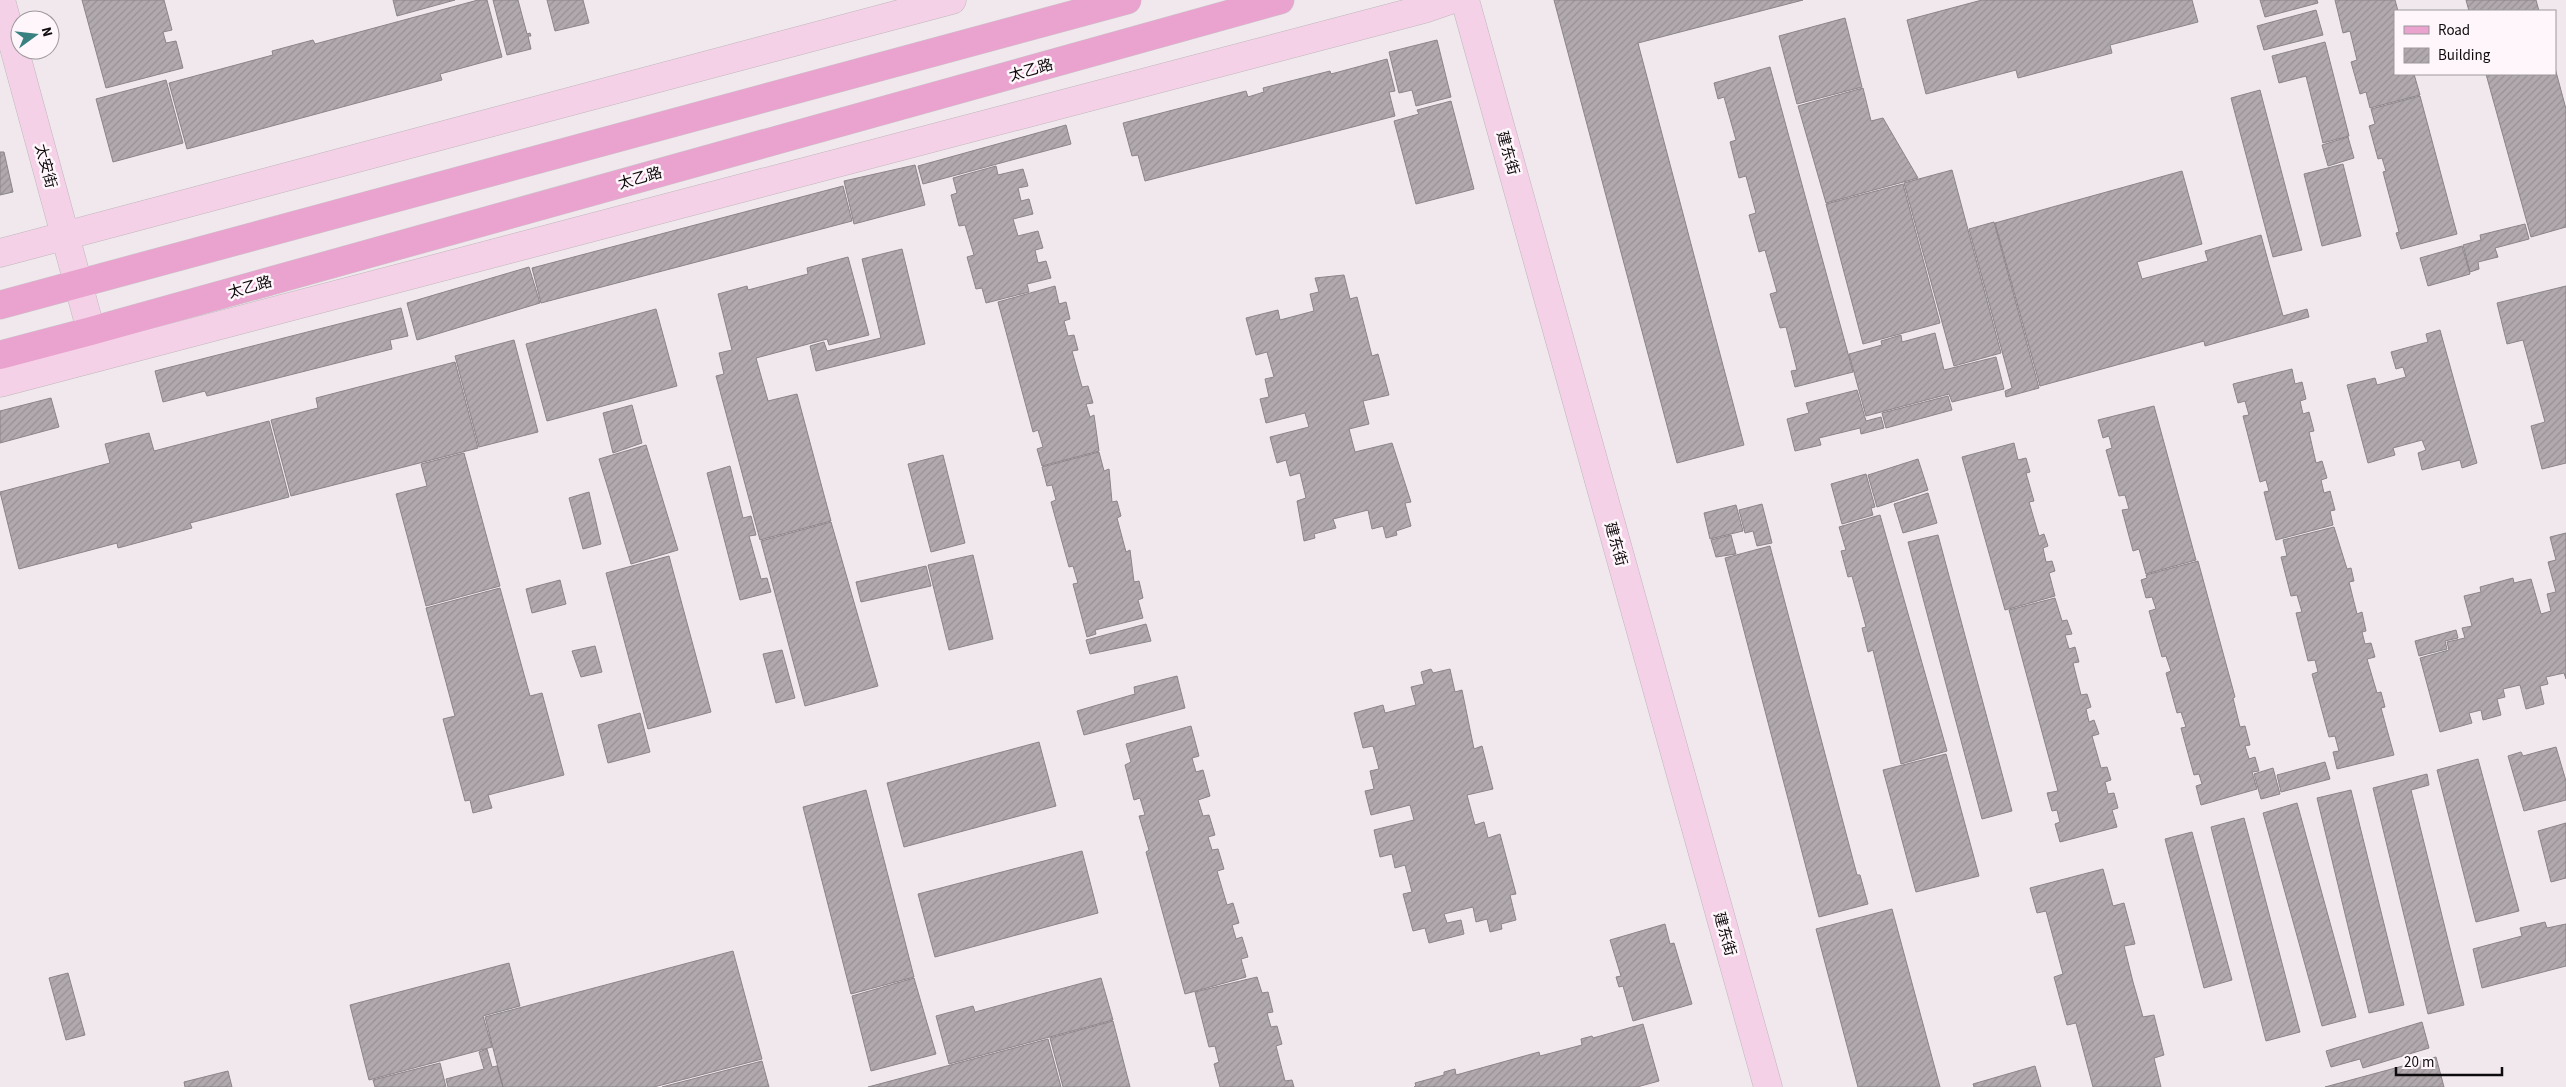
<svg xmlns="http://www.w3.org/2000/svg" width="2566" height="1087" viewBox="0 0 2566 1087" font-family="'Source Sans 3','Noto Sans SC',sans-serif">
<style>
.building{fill:url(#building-hatch);stroke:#8b8488}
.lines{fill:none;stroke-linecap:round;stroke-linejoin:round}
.secondary-casing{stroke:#beb7bb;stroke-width:29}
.primary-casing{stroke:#cac9ca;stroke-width:29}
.secondary{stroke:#f4d1e7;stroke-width:28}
.primary{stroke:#e9a3ce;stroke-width:28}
.labels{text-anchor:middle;stroke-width:5;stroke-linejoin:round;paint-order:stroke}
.street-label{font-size:15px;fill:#0e0b0d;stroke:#fef6fa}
</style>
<defs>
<pattern id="building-hatch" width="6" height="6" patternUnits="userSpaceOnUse" patternTransform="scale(1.25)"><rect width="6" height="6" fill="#b1a9ad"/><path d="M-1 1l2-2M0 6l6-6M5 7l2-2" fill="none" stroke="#979094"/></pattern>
</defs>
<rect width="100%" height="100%" fill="#f1e8ed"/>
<path class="building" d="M82,0H164L172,30L163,32L166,43L176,41L183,68L106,88Z
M393,0H455L397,16Z
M478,0H487L502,57L440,74L442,80L187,149L169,83L273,55L272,51L313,40L315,44Z
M493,0H518L527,34L530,33L531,36H528L531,49L507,55Z
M547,0H583L589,23L555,31Z
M1554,0H1803L1638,43L1744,445L1677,463Z
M1982,0H2192L2198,22L2110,45L2112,53L2018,78L2016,70L1926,94L1907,20Z
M2260,0H2317L2318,3L2265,17Z
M2335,0H2395L2398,11H2395V74H2414L2420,95L2370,108L2366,92L2360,94L2351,62L2357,60L2350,31L2343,33Z
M2466,0H2536L2539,11H2469Z
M2316,10L2323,35L2264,50L2257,26Z
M1845,18L1862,87L1797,104L1779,36Z
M1437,40L1451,97L1416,106L1412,90L1399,93L1389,52Z
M2325,42L2349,136L2323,143L2306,76L2279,83L2272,56Z
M1387,59L1395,91L1389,92L1395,116L1145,181L1138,155L1132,156L1123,123L1246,91L1248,97L1264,92L1263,88L1330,71L1331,74Z
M1770,67L1853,372L1795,387L1791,371L1797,370L1786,327L1780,328L1770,294L1777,292L1765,250L1759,252L1749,215L1756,213L1746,176L1739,178L1730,142L1736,140L1724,97L1718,99L1714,83Z
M2555,68L2566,109V227L2531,237L2486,74H2555Z
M166,80L183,143L113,162L96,99Z
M1863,88L1871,121L1883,118L1918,178L1826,203L1798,106Z
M2260,90L2302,250L2273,257L2231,98Z
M2420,96L2457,234L2401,249L2396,233L2399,232L2383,172L2386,171L2382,158L2378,159L2369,126L2375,124L2371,109Z
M1451,101L1474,189L1416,204L1394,121L1419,114L1417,110Z
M1066,125L1071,144L923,184L918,166Z
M2348,137L2354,158L2328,166L2322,145Z
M0,152H4L13,192L0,195Z
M2343,164L2361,236L2322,246L2304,174Z
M915,165L925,205L854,224L844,181Z
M996,166L998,175L1023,169L1028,186L1018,188L1021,201L1029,199L1033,214L1013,219L1018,236L1038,231L1043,248L1035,250L1038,263L1046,261L1051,278L1027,284L1029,292L986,303L982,288L976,289L967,257L974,255L965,225L959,226L951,195L957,193L953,178Z
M1952,170L2001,353L1954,366L1904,183Z
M2182,171L2202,244L2137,262L2142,279L2208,261L2205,251L2261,235L2283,316L2307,309L2309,317L2205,346L2204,341L2040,386L1995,223Z
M1903,184L1940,323L1863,344L1826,204Z
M843,186L852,221L541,303L532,268Z
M1994,222L2039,388L2006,397L2005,391L2012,388L1969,229Z
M2525,224L2529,239L2495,248L2498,257L2478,262L2479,269L2470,272L2463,245L2481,240L2480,235Z
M2462,246L2470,274L2428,286L2420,258Z
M902,249L925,344L816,371L810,346L824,342L827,351L881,338L862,259Z
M848,257L869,335L829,345L827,339L756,358L768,401L797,394L831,521L760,540L716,376L724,374L719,353L732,350L718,294L747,286L748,290L808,274L807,268Z
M529,267L540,303L417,340L407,303Z
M1344,275L1350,299L1357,297L1372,356L1378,354L1389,395L1363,401L1369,424L1349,429L1355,452L1392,443L1411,502L1405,503L1411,526L1396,531L1397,535L1386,538L1383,526L1372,529L1368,510L1333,519L1336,528L1314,534L1315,538L1304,541L1297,501L1306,498L1300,473L1290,476L1286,460L1277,463L1270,437L1309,427L1305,413L1266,423L1260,399L1269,397L1265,379L1274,377L1267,352L1256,355L1246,318L1278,310L1280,320L1314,311L1310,294L1319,292L1315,278Z
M1055,286L1059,304L1066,302L1070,319L1064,321L1068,336L1074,335L1078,350L1072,351L1082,387L1088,386L1093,403L1086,404L1090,417L1094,415L1099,451L1042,466L1037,449L1043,447L1038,430L1033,432L998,302Z
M2566,286V463L2542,469L2531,426L2545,422L2523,340L2507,344L2497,303Z
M401,308L408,336L390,340L392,349L207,396L205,391L163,402L155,371Z
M656,309L677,386L547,421L526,344Z
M2440,330L2477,463L2462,468L2460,460L2422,470L2418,453L2426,450L2422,440L2393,448L2395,455L2368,463L2347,385L2375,378L2377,385L2406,377L2403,367L2396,369L2391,352L2428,342L2426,334Z
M1935,333L1944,370L1996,357L2004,389L1952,402L1949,394L1866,416L1849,354L1882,345L1881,341L1901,335L1902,342Z
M514,340L538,432L479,447L455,356Z
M455,362L478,448L291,496L271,420L318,408L316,398Z
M2292,369L2295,384L2302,382L2306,399L2300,401L2303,414L2309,412L2314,431L2309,432L2316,463L2322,461L2327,478L2321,480L2324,493L2330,491L2335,510L2330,511L2333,525L2276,540L2264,492L2269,491L2266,480L2260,482L2243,416L2249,415L2245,401L2238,403L2233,384Z
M1857,390L1866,421L1881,417L1884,428L1861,434L1860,428L1819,438L1821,445L1795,451L1787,419L1809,413L1806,403Z
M1948,396L1952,410L1886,428L1882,413Z
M51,398L59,427L0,443V411Z
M632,405L642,443L613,453L603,413Z
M2154,406L2196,560L2146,574L2139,549L2133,551L2122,510L2129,509L2125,495L2119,496L2106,450L2112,448L2109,436L2103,438L2098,420Z
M269,421L289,497L190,523L192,528L118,548L117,543L19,569L0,492L110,463L105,444L149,433L154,451Z
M2014,443L2018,460L2026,458L2030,472L2026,473L2034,501L2029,502L2039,536L2044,534L2048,546L2043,548L2046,562L2052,561L2055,571L2049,573L2055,596L2005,610L1962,457Z
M646,445L678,550L631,564L599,459Z
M1099,452L1104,471L1109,469L1112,502L1117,501L1121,516L1117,518L1126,552L1130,550L1134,582L1139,581L1143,598L1138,600L1143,618L1095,630L1096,634L1087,637L1073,584L1078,583L1073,566L1069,567L1051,502L1056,500L1052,485L1047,486L1042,467Z
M464,453L500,586L426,606L396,494L427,486L421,464Z
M943,455L965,543L931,552L908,464Z
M1918,459L1928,490L1877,507L1868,475Z
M730,466L743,518L751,516L756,535L749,536L761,579L767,578L771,592L740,600L707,473Z
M1866,474L1875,507L1871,508L1873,515L1842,524L1831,484Z
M589,492L601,544L583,549L569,498Z
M1928,493L1937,523L1903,533L1894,504Z
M1762,504L1772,543L1757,546L1753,531L1745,533L1739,510Z
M1736,505L1743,531L1710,539L1704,513Z
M1880,515L1947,751L1901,764L1873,650L1868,652L1862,628L1866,627L1852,576L1848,577L1841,551L1846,550L1839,527Z
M831,522L878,686L805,706L761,541Z
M2334,527L2347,569L2351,568L2354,581L2349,582L2357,614L2362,612L2366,631L2362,632L2365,644L2371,643L2375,657L2367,659L2377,693L2381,692L2385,707L2381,708L2394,755L2337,769L2333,752L2339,751L2335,736L2329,737L2312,674L2318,672L2315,660L2308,661L2296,613L2302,612L2297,595L2291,596L2281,557L2287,556L2283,540Z
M2566,533V679L2564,673L2546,677L2548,684L2540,686L2544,704L2526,709L2520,685L2503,689L2505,697L2497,699L2501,715L2483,720L2481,710L2469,713L2472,723L2440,732L2420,658L2449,650L2447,642L2465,638L2462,628L2472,626L2464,596L2481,592L2480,587L2513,578L2514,583L2531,579L2541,614L2551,611L2547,594L2556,592L2548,562L2556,560L2550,537Z
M1731,535L1736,554L1716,557L1711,540Z
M1938,535L2012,811L1982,819L1908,542Z
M1770,546L1857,875H1860L1868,904L1819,917L1725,558Z
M973,555L993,639L949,650L928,565Z
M669,556L711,712L648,729L606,573Z
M2198,561L2235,697L2233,698L2240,727L2245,726L2250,745L2245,746L2249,759L2255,757L2259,771L2252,772L2257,789L2201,805L2196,786L2202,784L2199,774L2194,775L2181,728L2186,727L2181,712L2177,713L2166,673L2171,671L2166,656L2162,657L2149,611L2156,609L2152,597L2146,598L2141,580L2147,578L2146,575Z
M926,566L931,586L861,602L856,582Z
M560,580L566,604L532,613L526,589Z
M500,588L530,696L542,693L564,775L488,795L492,808L473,813L470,800L465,801L443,719L455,716L426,608Z
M2055,598L2062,621L2067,620L2072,634L2065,635L2069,649L2075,647L2079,662L2073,663L2081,695L2087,694L2091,707L2086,709L2089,722L2094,720L2099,734L2092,736L2101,768L2107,767L2111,780L2105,782L2108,794L2114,793L2118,808L2112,810L2117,827L2060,842L2055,824L2060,822L2057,810L2052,811L2047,793L2058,791L2009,610Z
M1146,624L1151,641L1090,654L1086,640Z
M2456,630L2458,638L2445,641L2447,649L2419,656L2415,641Z
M595,646L602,672L581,677L572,651Z
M782,650L795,698L776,703L763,654Z
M1431,669L1433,673L1450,669L1455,692L1462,690L1474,749L1482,746L1493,789L1467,795L1475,825L1484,822L1488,838L1500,834L1516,894L1510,895L1516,920L1501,924L1502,929L1490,932L1487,919L1476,922L1473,907L1444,914L1447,923L1461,920L1464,934L1429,943L1425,928L1413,931L1403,894L1412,892L1405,865L1395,868L1392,854L1380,857L1374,830L1414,820L1410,805L1371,815L1365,791L1374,789L1370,771L1379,769L1373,746L1363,748L1354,713L1383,705L1385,713L1416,705L1411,687L1424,684L1421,672Z
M1177,676L1185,708L1084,735L1077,711L1135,694L1134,687Z
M640,713L650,752L608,763L598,725Z
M1191,726L1199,756L1192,758L1196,772L1203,770L1210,796L1198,800L1203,816L1209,815L1215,835L1208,837L1212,850L1218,849L1224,869L1217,871L1227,905L1233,903L1239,923L1232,925L1236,939L1242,937L1248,957L1241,959L1246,977L1185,994L1146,852L1149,850L1139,816L1145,815L1140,798L1134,800L1125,765L1131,762L1126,744Z
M1039,742L1056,806L904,847L887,783Z
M2556,747L2566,781V800L2524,811L2508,756L2521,752L2523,756Z
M1946,754L1979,876L1916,892L1883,770Z
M2478,759L2519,911L2476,922L2437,770Z
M2325,762L2330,779L2281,792L2277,775Z
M2273,768L2280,794L2261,799L2254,774Z
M2427,774L2429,785L2411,790L2464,1005L2428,1014L2373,788Z
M866,790L914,977L851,994L803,807Z
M2351,790L2404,1005L2369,1013L2317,798Z
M2297,803L2356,1017L2322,1026L2263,813Z
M2244,818L2300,1032L2266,1041L2211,827Z
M2566,823V878L2551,882L2538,831Z
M2192,832L2232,980L2204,988L2165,839Z
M1082,851L1098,913L935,957L918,894Z
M2103,869L2113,906L2124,903L2135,944L2124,946L2133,982L2143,1017L2154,1015L2164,1055L2154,1058L2161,1087H2093L2076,1023L2067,1025L2054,977L2063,974L2046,911L2037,913L2030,888Z
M1892,909L1940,1087H1858L1816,929Z
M2545,922L2547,928L2566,924V966L2482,988L2473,949L2522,936L2520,928Z
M1665,924L1670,944L1674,943L1692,1004L1633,1021L1623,986L1619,987L1616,977L1621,976L1610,940Z
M733,951L762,1059L654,1087H503L485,1017Z
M509,963L520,1006L483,1016L492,1047L369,1080L350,1005Z
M68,973L85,1035L66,1040L49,978Z
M1257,977L1262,993L1268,992L1273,1012L1267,1013L1271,1027L1277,1026L1282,1044L1276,1046L1285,1081L1292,1080L1294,1087H1220L1214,1064L1219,1062L1215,1046L1209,1047L1195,992Z
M914,978L936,1054L871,1071L852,996Z
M1101,978L1113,1020L949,1064L936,1016L973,1006L975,1012Z
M1113,1021L1130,1087H1063L1050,1038Z
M2422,1022L2429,1048L2363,1068L2360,1059L2331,1067L2326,1051Z
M1643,1024L1659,1081L1637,1087H1414L1416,1086L1415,1083L1444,1075V1072L1455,1069L1456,1075L1539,1052L1540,1056L1582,1045L1581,1039L1592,1036L1593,1038Z
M1048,1039L1061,1087H868Z
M487,1049L492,1067L497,1066L503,1087H448L446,1079L484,1069L479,1052Z
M2436,1057L2444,1087H2325Z
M762,1061L769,1087H662Z
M440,1063L446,1087H375L373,1080Z
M2035,1066L2041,1087H1974L1973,1084Z
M228,1071L232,1087H185L184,1082Z"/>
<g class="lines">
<g class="secondary-casing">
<path id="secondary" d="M1,0L91,331
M1465,0L1768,1087
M0,253L952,0
M0,383L1424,9L1450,0"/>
</g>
<g class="primary-casing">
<path id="primary" d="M0,305L1127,0
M0,355L91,331L1280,0"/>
</g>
<use href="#secondary" class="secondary"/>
<use href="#primary" class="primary"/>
</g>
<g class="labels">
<g class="street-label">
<text transform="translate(1031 70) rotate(-16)" y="5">太乙路</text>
<text transform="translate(1508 153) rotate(74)" y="5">建东街</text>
<text transform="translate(46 166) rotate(75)" y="5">太安街</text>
<text transform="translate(640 178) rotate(-16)" y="5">太乙路</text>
<text transform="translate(250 287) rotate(-16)" y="5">太乙路</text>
<text transform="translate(1616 544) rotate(74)" y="5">建东街</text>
<text transform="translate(1725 934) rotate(74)" y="5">建东街</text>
</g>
</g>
<rect x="2394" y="10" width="162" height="65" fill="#fef6fa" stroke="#9e989b"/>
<rect x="2404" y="26" width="25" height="8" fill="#e9a3ce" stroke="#9e989b"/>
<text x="2438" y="35" font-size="15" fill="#0e0b0d">Road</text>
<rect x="2404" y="48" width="25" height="15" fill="url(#building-hatch)" stroke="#9e989b"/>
<text x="2438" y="60" font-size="15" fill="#0e0b0d">Building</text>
<g transform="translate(35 35) rotate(75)"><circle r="24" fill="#fef6fa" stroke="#9e989b"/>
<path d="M0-4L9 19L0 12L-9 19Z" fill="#388180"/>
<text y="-8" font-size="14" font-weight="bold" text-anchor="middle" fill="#0e0b0d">N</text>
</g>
<path d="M2396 1067v8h106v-8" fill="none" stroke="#0e0b0d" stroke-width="2.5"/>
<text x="2404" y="1067" font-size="15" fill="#0e0b0d" stroke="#fef6fa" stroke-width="4" paint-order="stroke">20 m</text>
</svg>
